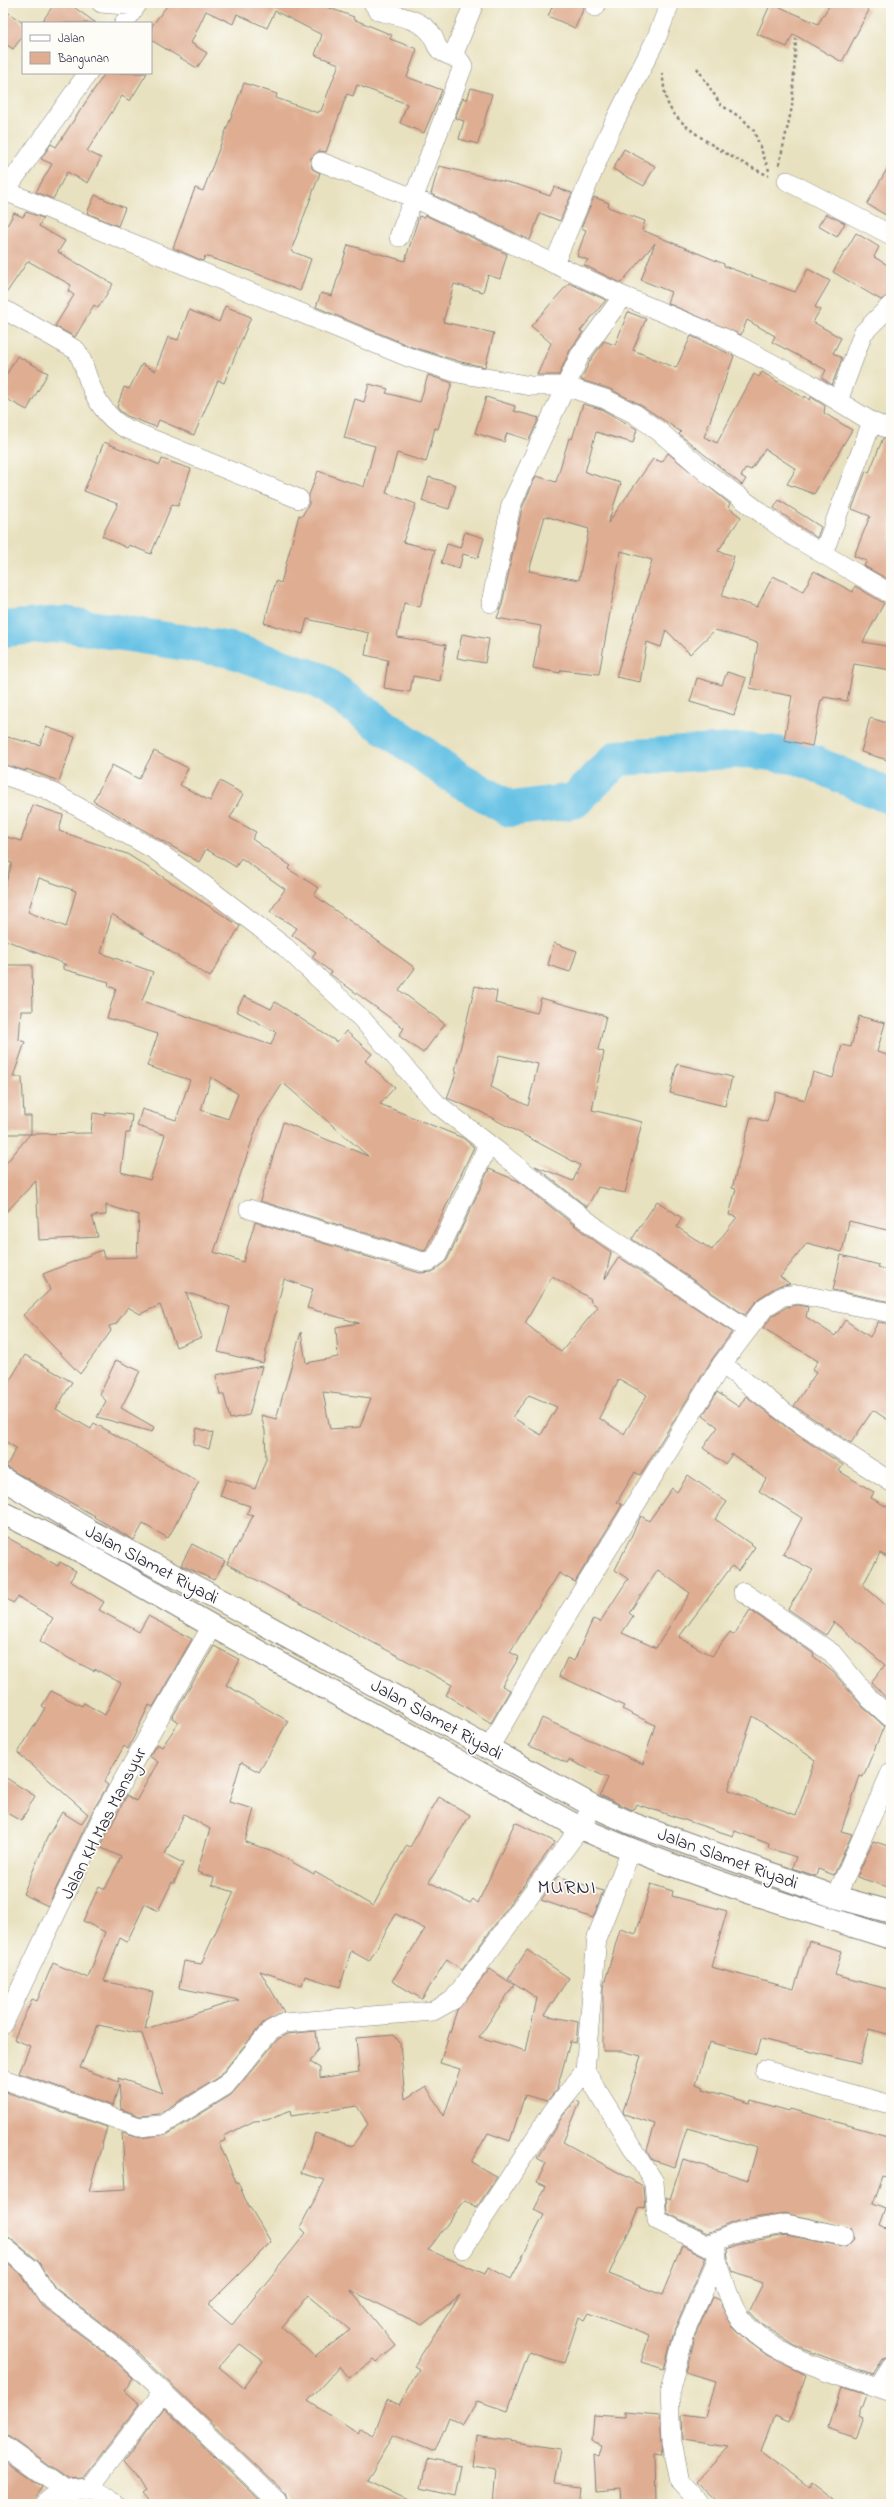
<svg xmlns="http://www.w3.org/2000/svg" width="894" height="2507" viewBox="0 0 894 2507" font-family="'Indie Flower',sans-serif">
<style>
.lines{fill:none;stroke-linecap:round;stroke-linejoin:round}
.river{stroke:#67c2e5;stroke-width:36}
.building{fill:#dfad92;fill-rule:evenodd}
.street-casing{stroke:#85827d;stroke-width:20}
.secondary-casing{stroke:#85827d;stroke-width:24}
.path{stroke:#85827d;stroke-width:2.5;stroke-dasharray:3 3;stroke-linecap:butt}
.street{stroke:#fff;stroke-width:19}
.secondary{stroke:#fff;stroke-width:22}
.labels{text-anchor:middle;stroke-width:3.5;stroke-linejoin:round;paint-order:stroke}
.street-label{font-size:18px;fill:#22223b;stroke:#fdfcf7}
.quarter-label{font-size:20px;letter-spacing:1px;fill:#22223b;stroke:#fdfcf7}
</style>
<rect width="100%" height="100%" fill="#fdfcf7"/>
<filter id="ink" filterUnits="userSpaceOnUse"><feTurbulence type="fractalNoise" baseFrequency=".025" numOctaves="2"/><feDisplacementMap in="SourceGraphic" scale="8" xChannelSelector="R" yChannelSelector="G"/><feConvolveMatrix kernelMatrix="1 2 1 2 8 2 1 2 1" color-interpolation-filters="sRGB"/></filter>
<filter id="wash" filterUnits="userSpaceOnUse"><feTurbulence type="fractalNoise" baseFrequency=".012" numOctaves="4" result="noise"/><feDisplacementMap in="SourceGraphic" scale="16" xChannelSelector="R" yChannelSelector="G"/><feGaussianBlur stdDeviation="0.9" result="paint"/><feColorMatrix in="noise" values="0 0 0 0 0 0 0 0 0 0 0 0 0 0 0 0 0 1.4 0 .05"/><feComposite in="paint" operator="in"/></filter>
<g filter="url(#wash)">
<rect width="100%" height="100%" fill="#e8e1bf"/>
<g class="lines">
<path class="river" d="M3,629L64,624L231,650L317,679L457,778L510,809L574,801L618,758L748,750L799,757L891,797"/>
</g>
<g id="blocks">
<path class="building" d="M55,3H68L96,23H41Z
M169,3H316L354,17L353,19L392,35L390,39L417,49L407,77L442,90L424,133L400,123L407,104L357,85L353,96L347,94L326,152L319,151L311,158L312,169L320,173L291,251L311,259L300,291L250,271L205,256L203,261L173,248L195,188L203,191L244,83L277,94L276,98L318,113L319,111H321L339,64L315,55L322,35L275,11L267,28L237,14L233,24L206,11L191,43L207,53L197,68L151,40V27Z
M554,3H584V8L575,28L548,16Z
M771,3L818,24L831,3H858L869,10L842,62L793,34L787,47L757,34Z
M3,9L23,23V36L13,49L3,42Z
M105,73H147L130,101L122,96L87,151L101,158L88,183L67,172L53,199L36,192L52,164L41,159L51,144L56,147L62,138Z
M471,88L492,94L478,144L459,139L464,121L455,118L463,98L467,100Z
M624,149L655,166L644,186L613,169Z
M891,162V218L867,204Z
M439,166L519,185L550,196L554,187L572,193L560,221L540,213L530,240L431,194Z
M95,195L125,208L118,226L87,213Z
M594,197L609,203L608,207L645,221L642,230L724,264V266L795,292L808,269L830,281L815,307L820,310L813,322L841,338L833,353L842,358L832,385L822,378L826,370L772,342L775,336L747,320L741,335L667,303L671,292L641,280L655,243L621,283L584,265L588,260L577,256L586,230L581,228Z
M26,212L43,218L39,226L65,241L58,252L113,284L98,308L94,305L75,337L55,326L74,295L68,291L71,285L28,261L3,298V233L14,213L23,217Z
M826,214L845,223L837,237L818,226Z
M425,215L507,254L500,279L488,275L483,292L454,284L443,322L494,333L485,367L461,362L412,347L316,307L321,293L332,296L348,245L405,261L419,216L424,218Z
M856,233L879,247L874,257L891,267V294L881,300L833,272Z
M569,283L606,300L580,331L583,332L570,350L559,375H537L551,343L531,326Z
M225,306L251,317L224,383L218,380L194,435L159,420L156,427L127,416L119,410L117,407L124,387L129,389L142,364L155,371L168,337L178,340L189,310L219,322Z
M628,312L646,319L633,350L676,368L691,336L734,356L704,437L717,443L754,374L759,377L762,372L804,398L805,396L810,400L811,397L825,406L824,413L852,430L814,494L787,484L796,469L765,449L751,470L746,468L741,476L746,479L742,485L679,434L681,432L641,405L610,389L581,380L590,361L604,341L615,345Z
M17,356L48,373L27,410L3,397V381Z
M428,375L452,383L438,429L435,428L426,462L397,453L386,493L416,504L403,542L435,550L420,607L404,603L397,637L446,645L440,681L413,676L410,692L384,688L388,660L365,655L369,633L307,619L303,634L264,623L276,581L281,583L299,515L302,516L309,504V495L318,471L364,487L375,446L344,438L355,399L364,402L369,384L388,389L386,393L420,402Z
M486,397L515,406L514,411L539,418L529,440L507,433L504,442L475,433Z
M583,404L601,409L637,429L633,443L596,432L585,472L621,483L608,523L653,459L662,462L668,453L730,504L728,507L741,517L718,551L734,556L722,596L757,607L773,576L803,591L814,571L853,592L855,586L884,603L863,642L891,647V670L854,664L847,701L824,697L823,700H821L812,746L784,740L792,696L750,688L758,643L715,630L690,654L666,630L661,647L647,642L640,682L616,677L652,560L621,551L599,674L561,670L560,673L533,668L541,626L497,618L502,605L522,508L536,476L556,482L569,438L572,439ZM545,516L589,529L579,580L529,571Z
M883,438L891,441V581L864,566L867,561L854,556L870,516L852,509L866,471L869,473Z
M104,442L160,465L162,459L191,469L178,506L172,504L151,554L129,545L127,548L102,536L118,504L84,491Z
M429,477L456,485L449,509L422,501Z
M779,500L821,527L817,538L774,508Z
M465,532L484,538L478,558L463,554L459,569L441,563L447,544L460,548Z
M462,634L489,639L485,663L457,658Z
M727,672L746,678L734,715L690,702L697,678L722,685Z
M870,718L891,724V761L861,752Z
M46,727L75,737L59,781L26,769V771L3,764V736L40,745Z
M154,751L188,768L180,785L210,801L220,781L243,794L230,818L256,832L252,839L291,866L288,869L319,888L314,895L415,968L399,990L445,1024L423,1053L399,1036L404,1028L330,974L331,972L312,957L316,952L292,935L297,928L270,912L285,889L241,858L236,867L206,849L199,862L93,801L112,765L139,779Z
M33,805L63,815L59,831L127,854L240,926L210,977L112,914L101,953L153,972L142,1001L271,1045L276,1032L236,1011L244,996L271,1009L275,1002L337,1042L346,1031L372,1054L365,1061L395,1087L380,1104L463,1138L474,1147L425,1251L260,1201L283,1122L368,1156L283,1083L259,1120L214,1252L243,1262L255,1222L420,1273L432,1272L447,1260L489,1169L518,1181L588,1236L611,1252L605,1279L619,1257L732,1332L713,1358L640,1475L635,1472L617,1502L622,1505L575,1582L559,1573L510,1652L519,1657L502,1686L510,1690L491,1723L446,1695L452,1685L227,1564L253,1516L247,1514L250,1506L220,1496L226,1479L255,1489L266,1459L265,1431L261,1415L276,1419L301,1332L306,1363L338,1357L336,1327L359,1323L307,1308L313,1289L284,1279L263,1363L218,1352L230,1307L186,1292L202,1337L176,1347L160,1305L140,1314L128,1307L116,1324L109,1326L111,1331L80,1374L23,1315L50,1290L43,1274L102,1250L104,1258L137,1257L139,1215L106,1205V1215L92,1216L98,1237L39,1240L36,1181L3,1215V1167L30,1134L91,1133L93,1113L105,1115L106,1112L132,1115L130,1133H126L121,1172L150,1180L165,1135L137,1126L142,1109L176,1120L190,1080L147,1066L158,1034L107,1018L116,989L108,986L109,982L63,969V965H67L3,939V892L12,863L3,860V836L21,841ZM39,878L76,891L66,927L28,912ZM211,1077L238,1094L228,1119L201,1110ZM552,1276L591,1299L590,1301L598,1307L561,1352L525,1323ZM619,1379L647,1395L624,1434L599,1418ZM323,1392L371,1398L360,1427L330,1429ZM529,1395L557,1407L541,1435L512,1417Z
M554,943L577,951L570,972L548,965Z
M3,965H32L33,1011H21L19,1040L25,1042L13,1077H22L24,1116H31V1134H3Z
M475,986L497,991L495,1003L537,1013L541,998L606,1016L598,1050L604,1052L592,1110L642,1122L625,1193L598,1187L587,1207L535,1166L573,1181L580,1165L479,1111L447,1098L457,1071H455ZM499,1055L538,1064L528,1106L491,1087Z
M859,1016L885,1023L877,1052L891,1056V1231L849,1221L842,1252L807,1243L780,1277L790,1284L778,1286L759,1298L745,1315L632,1239L657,1201L682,1218L677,1227L712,1250L737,1217L729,1215L736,1189L732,1188L751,1117L767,1122L776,1092L805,1100L813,1072L833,1078L842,1045L851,1047Z
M677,1064L732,1077L725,1106L670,1093Z
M841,1255L879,1265L878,1267L891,1271V1302L833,1290Z
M798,1305L808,1307L806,1317L835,1336L845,1320L870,1337L878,1322L891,1324V1422L873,1410L851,1443L794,1406L816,1373L812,1370L818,1361L763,1328L773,1315L787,1307Z
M25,1355L72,1382L56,1409L91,1429L94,1423L199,1482L168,1538L143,1524L134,1540L94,1517L95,1516L6,1467L16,1448L3,1440V1392Z
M116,1360L140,1371L121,1408L154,1427L152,1432L97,1417L106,1401L100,1394Z
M262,1366L249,1415L230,1419L224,1395H220L216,1375Z
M717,1392L739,1407L746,1396L790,1430L843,1465L839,1471L874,1492L871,1498L891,1509V1559L880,1553L863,1585L891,1610V1703L871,1682L885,1665L834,1622L826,1635L788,1609L813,1570L783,1554L802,1518L759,1491L766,1479L732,1454L725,1464L703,1448L718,1427L703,1416Z
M197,1428L213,1433L209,1449L193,1444Z
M688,1475L727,1502L715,1519L755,1547L738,1571L732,1566L679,1637L712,1656L730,1632L734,1635L750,1610L814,1654L813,1656L833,1672L862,1706L884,1726L863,1777L860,1776L841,1831L852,1834L834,1875L818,1869L816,1876L792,1868L796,1857L768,1848L769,1844L735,1831L733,1836L636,1804L633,1810L600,1795L608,1778L569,1760L567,1763L529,1746L542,1718L643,1764L655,1725L622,1709L624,1706L559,1676L567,1658L574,1661L593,1619L600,1622L628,1579L615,1570L641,1516L649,1521L672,1488L677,1492ZM658,1570L690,1593L656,1648L622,1633L633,1616L629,1613ZM753,1716L815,1760L796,1815L728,1790Z
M3,1535L58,1566L60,1562L76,1571L70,1581L104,1602L99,1610L139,1632L148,1616L192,1639L153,1707L149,1705L128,1749L124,1746L104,1782L108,1785L93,1810L48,1906L23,1894L47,1838L62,1812L81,1824L88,1814L18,1753L45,1708L42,1706L51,1691L82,1706L84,1703L105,1715L121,1683L95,1669L94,1671L70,1659L40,1641L53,1618L18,1597L13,1603L3,1596Z
M192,1544L225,1561L214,1580L181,1565Z
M214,1646L240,1660L226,1685L288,1721L259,1772L241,1762L229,1802L254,1809L245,1842L270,1850L314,1874L315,1872L373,1906L407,1845L410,1847L439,1797L470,1815L429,1882L470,1903L473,1899L478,1903L515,1822L555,1842L462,1970L447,1959L422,1999L392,1981L425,1929L396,1914L369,1961L351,1951L340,1987L305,1976L302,1985L260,1971L284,2012L263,2023L218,2078L158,2114L140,2116L121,2109L119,2084L113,2106L19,2073L30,2046L14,2039L32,1999L37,2001L53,1963L88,1978L105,1932L83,1921L99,1886L105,1889L121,1857L100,1847L127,1795L136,1801L158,1762L149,1756L157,1744L162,1747L179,1722L172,1718ZM184,1814L210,1829L197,1872L214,1878L212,1885L234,1892L201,1964L184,1961L179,1988L239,2000L145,2029L153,1992L104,1981L120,1938L127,1942L145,1904L158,1911L172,1882L174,1883L183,1863L165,1854ZM98,2025L142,2034L163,2093L118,2078L119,2082L80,2068Z
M3,1776L35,1796L21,1821L3,1811Z
M873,1841L891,1847V1888L857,1877Z
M558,1876L603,1891L593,1918L541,1900Z
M651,1884L673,1891L672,1896L727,1911L711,1967L794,1989L809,1941L842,1951L835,1975L891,1990V2035L869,2029L860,2064L761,2039L757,2054L709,2042L696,2084L704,2087L703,2089L750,2103L751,2100L789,2111L790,2109L891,2137V2178L883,2176L873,2204L886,2209L880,2226L891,2231V2354L882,2359L872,2374L795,2346L762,2325L749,2311L763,2283L733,2272L728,2258L727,2249L742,2243L786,2235L846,2247L854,2239L850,2228L784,2213L737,2221L707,2233L667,2213L666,2197L670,2199L683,2159L748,2180L757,2148L687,2128L675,2167L653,2160L647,2150L655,2124L624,2114L623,2111L641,2056L622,2051H603V1988L620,1929L636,1934Z
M527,1950L569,1978L544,2015L578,2022L576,2043L570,2042L557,2089L547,2101L525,2095L510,2141L488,2133L471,2162L497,2177L477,2207L465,2200L428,2250L485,2274L488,2267L511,2279L544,2215L534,2210L546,2186L537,2182L546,2163L537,2158L562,2117L576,2100L580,2103L563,2142L643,2186L645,2208L640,2207L609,2274L662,2295L682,2245L706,2257L675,2328L664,2369L641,2362L649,2336L589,2313L585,2320L579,2317L564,2363L529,2352L508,2411L477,2401L463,2425L449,2417L435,2452L393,2435L367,2481L414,2504H288L285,2493L128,2343L55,2288L38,2261L10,2238L3,2235V2091L107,2127L89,2191L126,2189L122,2133L140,2138L168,2134L231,2095L278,2039L287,2034L316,2031L318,2049L310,2062L320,2068V2078L359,2072L356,2038L394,2035L400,2043L405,2099L426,2086L444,2116L460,2069L440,2063L457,2010L490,1969L514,1985L479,2037L526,2051L537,1998L508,1979ZM357,2106L368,2124L352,2146L315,2133L301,2173L325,2180L300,2227L306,2233L232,2325L208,2305L271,2242L245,2199L238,2182H236L219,2143L226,2140L224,2136L254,2121L267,2120L290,2110L291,2116ZM350,2290L422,2325L460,2295L414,2366L419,2369L399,2405L387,2400L374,2435L360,2428L357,2433L308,2401L340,2366L349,2378L374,2359L377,2362L396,2346ZM308,2295L350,2330L315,2357L282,2327ZM240,2344L263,2361L244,2388L219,2367Z
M3,2260L23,2276L40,2304L113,2359L133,2378L124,2390L140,2404L83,2478L68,2479L9,2437L3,2435Z
M712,2297L719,2300L732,2325L749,2342L767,2355L806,2375L789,2422L775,2416L762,2451L809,2487L812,2483L839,2504H719L696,2482L729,2447L683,2440L682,2414L705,2417L715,2382L686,2373L695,2336Z
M842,2387L867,2395L859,2417L863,2419L855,2438L829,2428Z
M164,2408L264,2504H152L143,2493L147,2490L123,2463Z
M624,2412L660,2415L663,2454L655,2453L656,2504H621L620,2489L596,2491L594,2454L600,2456L603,2445L592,2441L594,2415L624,2417Z
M476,2436L560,2449L554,2483L581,2486L579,2504H493L496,2470L472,2466Z
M427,2459L461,2466L455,2495L421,2487Z
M3,2460L42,2487L30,2504H3Z"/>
</g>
</g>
<g filter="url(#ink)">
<use href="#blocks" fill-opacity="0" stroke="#85827d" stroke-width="1"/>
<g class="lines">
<g class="street-casing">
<path id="street" d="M101,3L136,6
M373,3L379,11C395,15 419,19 430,32C435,37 435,47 441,51C449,57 459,56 463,66L399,237
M595,7V3
M124,23L138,3
M453,56L474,3
M321,162L414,198L623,296L724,338L807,382L872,422L891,430
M787,181L891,235
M5,191L408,357L458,373L531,386H564L605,399L635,414L660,432L707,473L791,535L891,594
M3,194L88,73
M554,264L609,133L656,39L670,3
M3,309L76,350C82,358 83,364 86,373C93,395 105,417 125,428L299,499
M838,401L863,333L891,305
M823,554L872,422
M491,603L511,505L580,355L623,296
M3,775L46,789L155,850L204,885L285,947L361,1018L437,1104L599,1230L748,1330
M249,1209L423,1262L430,1261L437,1255L488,1145
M722,1364L796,1421L891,1482
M743,1592L832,1653L870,1699L891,1718
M489,1748L547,1648L722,1364L765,1307L783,1296L798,1294L891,1313
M631,1850L597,1937L585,2071L654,2182L657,2220L716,2250L717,2260L685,2332L670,2390L672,2442L680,2482L700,2504
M836,1897L891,1772
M3,2025L103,1815L212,1626
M764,2070L891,2105
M3,2079L139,2127L162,2125L225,2086L271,2030L284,2023L433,2011L453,2000L580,1828L593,1806
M707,2245L739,2232L786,2224L843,2236
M3,2246L31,2269L47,2295L120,2351L277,2501
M463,2249L553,2111L585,2071
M717,2260C724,2278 729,2304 741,2319C775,2361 842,2374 891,2392
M877,2387L891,2365
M3,2446L66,2491
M88,2490L163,2392
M44,2504C62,2486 97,2481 115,2504"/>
</g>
<g class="secondary-casing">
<path id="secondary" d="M3,1479L90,1531L226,1603L593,1806L633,1824L836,1897L891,1912
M3,1513L86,1554L212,1626L580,1828C681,1872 786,1905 891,1938"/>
</g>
<path class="path" d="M697,68L721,105L743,119L754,131L770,173
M662,73C664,83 664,96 669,106C681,131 743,164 769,176
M779,165L792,107L796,39"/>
<use href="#street" class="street"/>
<use href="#secondary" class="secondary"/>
</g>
</g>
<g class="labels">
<g class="street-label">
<text transform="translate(152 1564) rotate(28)" y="6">Jalan Slamet Riyadi</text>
<text transform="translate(437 1719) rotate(29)" y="6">Jalan Slamet Riyadi</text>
<text transform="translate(103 1823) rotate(-63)" y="6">Jalan KH Mas Mansyur</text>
<text transform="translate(728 1858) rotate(20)" y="6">Jalan Slamet Riyadi</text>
</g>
<g class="quarter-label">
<text x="567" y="1893">MURNI</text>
</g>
</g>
<rect width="894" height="2507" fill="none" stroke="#fdfcf7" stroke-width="16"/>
<rect x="22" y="22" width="130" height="52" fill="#fdfcf7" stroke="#a5a5ac"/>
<rect x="30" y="35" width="20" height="6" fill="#ffffff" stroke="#a5a5ac"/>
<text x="58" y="42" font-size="12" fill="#22223b">Jalan</text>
<rect x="30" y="52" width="20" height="12" fill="#dfad92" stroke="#a5a5ac"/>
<text x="58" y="62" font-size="12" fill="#22223b">Bangunan</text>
</svg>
